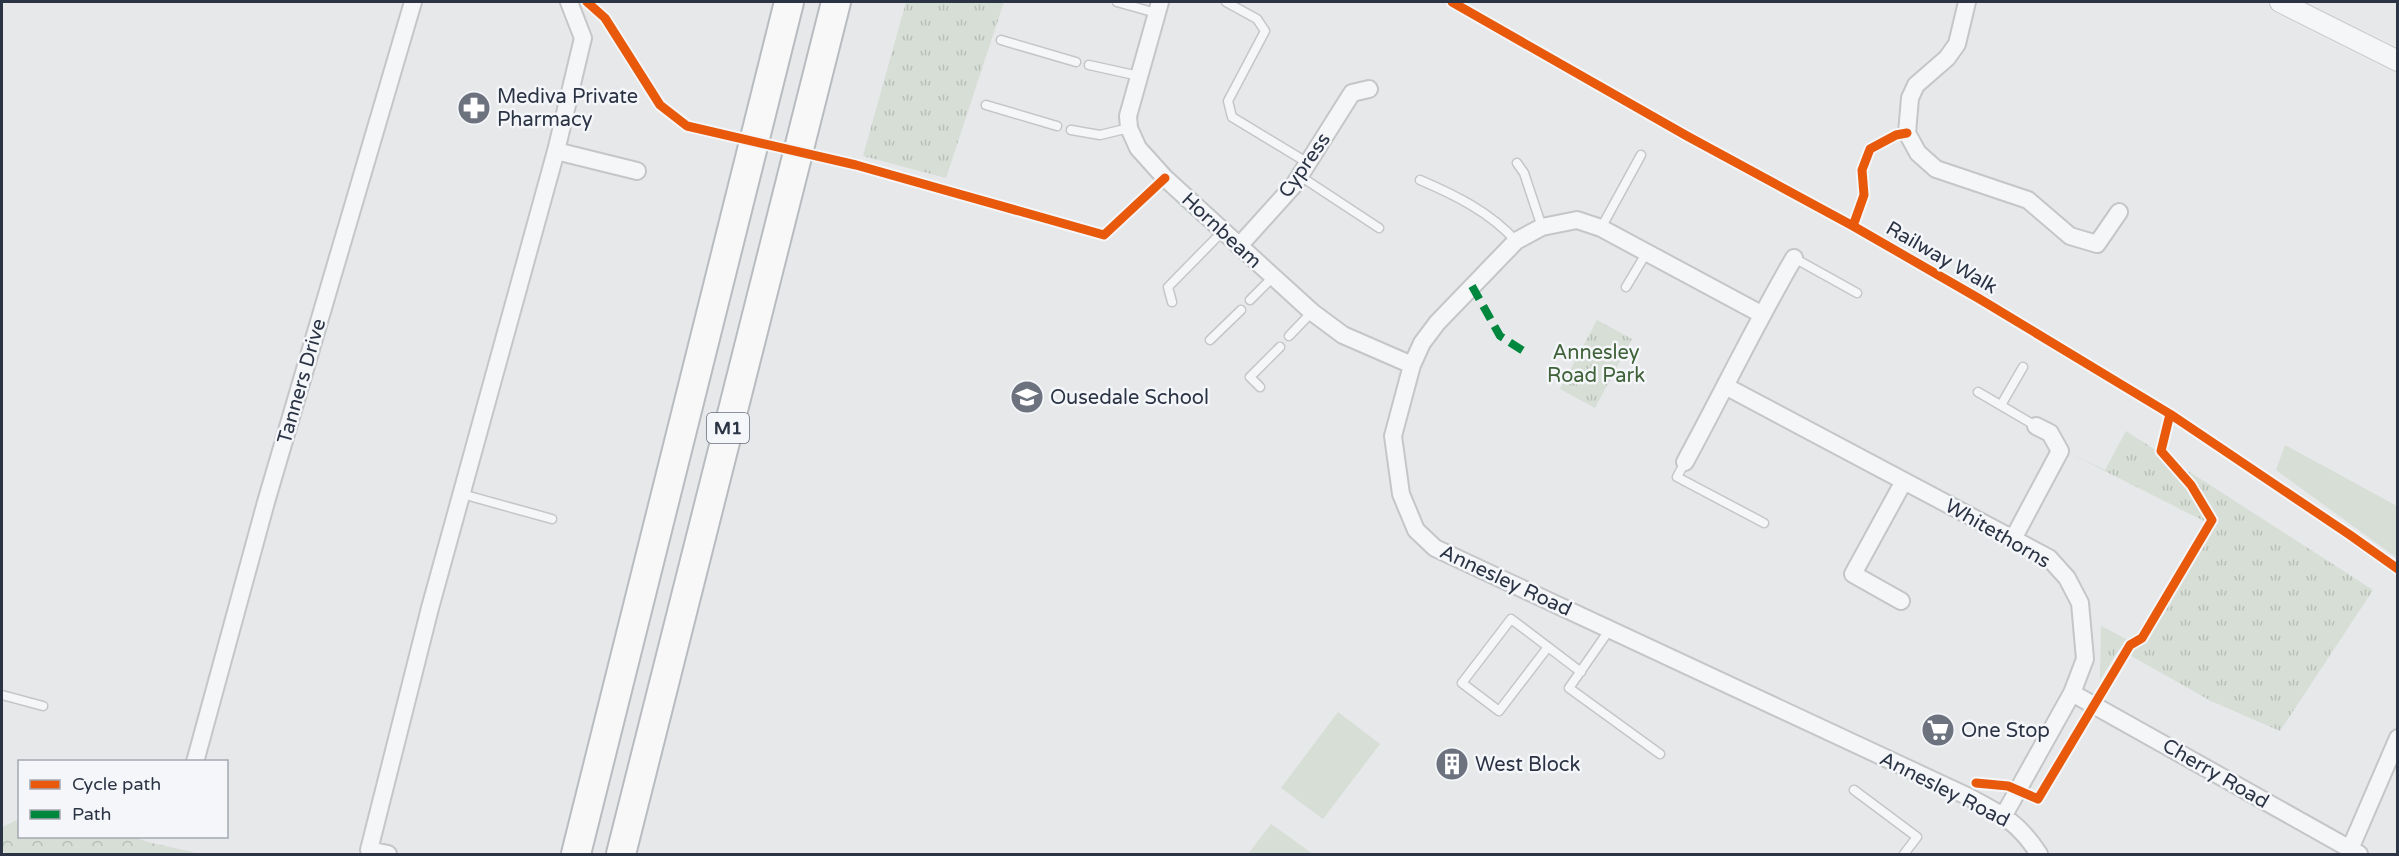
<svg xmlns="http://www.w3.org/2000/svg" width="2399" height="856" viewBox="0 0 2399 856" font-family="'Varela Round',sans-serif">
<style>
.green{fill:#d6ded6}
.forest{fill:url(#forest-crowns)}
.park{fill:url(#park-tufts)}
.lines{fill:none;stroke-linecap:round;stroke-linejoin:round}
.service-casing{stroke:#c4c6c8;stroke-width:11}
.minor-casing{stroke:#c4c6c8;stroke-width:20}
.tertiary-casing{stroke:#c4c6c8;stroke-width:22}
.motorway-casing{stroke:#b8bbbf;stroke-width:32}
.service{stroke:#f5f6f7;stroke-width:8}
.minor{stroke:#f5f6f7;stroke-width:16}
.tertiary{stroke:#f5f6f7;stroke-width:20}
.motorway{stroke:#f8f8f8;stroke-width:28}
.quiet{stroke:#00873e;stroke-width:8;stroke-dasharray:15 8;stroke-linecap:butt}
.cycleway-casing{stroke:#f4f6f9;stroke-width:13}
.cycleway{stroke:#e8590c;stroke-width:9}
.labels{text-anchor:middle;stroke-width:5;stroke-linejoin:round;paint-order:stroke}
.shield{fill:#f4f6f9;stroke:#676e7b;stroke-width:1.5}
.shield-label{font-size:18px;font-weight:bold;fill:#2b3445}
.poi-label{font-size:20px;fill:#2b3445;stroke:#f4f6f9;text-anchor:start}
.street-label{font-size:20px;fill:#2b3445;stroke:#f4f6f9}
.park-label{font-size:20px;fill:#3f6138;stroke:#f4f6f9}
</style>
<defs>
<pattern id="forest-crowns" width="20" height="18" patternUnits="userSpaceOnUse" patternTransform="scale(1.5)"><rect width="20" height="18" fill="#d6ded6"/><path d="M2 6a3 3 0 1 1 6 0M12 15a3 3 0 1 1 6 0" fill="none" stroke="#b8bfb9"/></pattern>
<pattern id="park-tufts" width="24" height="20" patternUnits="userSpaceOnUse" patternTransform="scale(1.5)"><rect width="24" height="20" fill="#d6ded6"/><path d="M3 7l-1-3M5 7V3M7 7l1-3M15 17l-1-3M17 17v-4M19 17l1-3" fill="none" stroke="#b8bfb9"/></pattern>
</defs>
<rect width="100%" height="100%" fill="#e6e8ea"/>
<path class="green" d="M2285,445L2397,506V558L2276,470Z
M1338,712L1380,744L1323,819L1281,788Z
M1271,824L1313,854H1248Z"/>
<path class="forest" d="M19,819L20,836L135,837L148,842L201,854H6L2,849V827Z"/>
<path class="park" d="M906,2H1004L946,178L863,156Z
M1597,320L1632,339L1595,408L1560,389Z
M2126,431L2373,590L2280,731L2211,701L2119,649L2100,680L2101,626L2136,644L2204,521L2067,452L2105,470Z"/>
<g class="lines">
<g class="service-casing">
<path id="service" d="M1117,2L1156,13
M1226,2L1257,19L1265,31L1228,101L1232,117L1308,163
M1001,40L1076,62
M1089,65L1139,76
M986,105L1057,126
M1071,130L1100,135L1129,128
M1517,163L1524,173L1542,227
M1300,176L1379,228
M1420,180C1455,195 1490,212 1516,241
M1601,228L1641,155
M1794,258L1857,293
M1626,287L1647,252
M1250,300L1273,277
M1172,302L1168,287L1223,231
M1289,336L1312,312
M1210,340L1241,310
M1260,387L1250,377L1280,347
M1978,392L2036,426
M2001,405L2023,367
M1685,462L1677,477L1764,523
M462,494L552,519
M1610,629L1569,688L1660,754
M1548,647L1499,711L1462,683L1511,619C1534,636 1557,654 1581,672
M2,695L43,706
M1854,790L1917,837L1904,854"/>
</g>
<g class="minor-casing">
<path id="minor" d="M1160,2L1128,116L1129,128L1138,148L1165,178L1312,312L1343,335L1412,365
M1967,2L1957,44L1947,58L1916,85L1910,98L1907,133L1918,153L1936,169L2028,200L2070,236L2097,244L2119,212
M556,151L637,171
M1239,246L1294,185L1352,93L1369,89
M1761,314L1601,228L1577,220L1542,227L1516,241L1437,323L1422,343L1412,365L1393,436L1401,494L1416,530L1435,548L1969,797C2003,815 2018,822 2039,854
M1727,387L2049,558L2067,578L2080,603L2085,659L2072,693L2004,815
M1685,462C1722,394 1755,325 1794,258
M2013,539L2060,451L2050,433L2036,426
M1901,601L1853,574L1904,481
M2072,693L2359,854
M195,762L266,502L413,2
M2350,849L2398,738
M388,854L369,850L430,608L556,151L583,38L569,2"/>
</g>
<g class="tertiary-casing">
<path id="tertiary" d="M2280,2L2398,61"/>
</g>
<g class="motorway-casing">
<path id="motorway" d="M576,854L789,2
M621,854L836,2"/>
</g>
<use href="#service" class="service"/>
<use href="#minor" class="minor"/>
<use href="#tertiary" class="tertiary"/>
<use href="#motorway" class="motorway"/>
<path class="quiet" d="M1472,286L1500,336L1525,352"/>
<g class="cycleway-casing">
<path id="cycleway" d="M587,2L605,18L660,105L687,126L856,165L1104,235L1165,178
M1452,2L1687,136L1853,226L1978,298L2170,414L2350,535L2398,569
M1853,226L1864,195L1862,170L1870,149L1896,135L1907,133
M1976,783L2008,786L2038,799L2130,645L2142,638L2212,520L2191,485L2161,451L2170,414"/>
</g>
<use href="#cycleway" class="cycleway"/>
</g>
<defs>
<g id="pharmacy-disc" transform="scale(1.725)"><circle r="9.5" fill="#6c737f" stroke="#f4f6f9"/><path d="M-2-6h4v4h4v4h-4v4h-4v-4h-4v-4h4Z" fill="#fff"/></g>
<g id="school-disc" transform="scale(1.725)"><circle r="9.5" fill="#6c737f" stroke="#f4f6f9"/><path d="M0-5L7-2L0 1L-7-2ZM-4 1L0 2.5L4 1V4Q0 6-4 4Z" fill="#fff"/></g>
<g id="supermarket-disc" transform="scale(1.725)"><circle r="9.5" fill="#6c737f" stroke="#f4f6f9"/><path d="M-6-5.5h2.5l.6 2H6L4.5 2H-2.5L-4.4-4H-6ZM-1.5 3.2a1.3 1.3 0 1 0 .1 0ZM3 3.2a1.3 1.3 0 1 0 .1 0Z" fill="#fff"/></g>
<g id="building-disc" transform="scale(1.725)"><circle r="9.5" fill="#6c737f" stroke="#f4f6f9"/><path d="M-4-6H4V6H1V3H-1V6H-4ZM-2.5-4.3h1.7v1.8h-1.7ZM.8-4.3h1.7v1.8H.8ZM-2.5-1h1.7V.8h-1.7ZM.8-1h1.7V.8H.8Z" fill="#fff"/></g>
</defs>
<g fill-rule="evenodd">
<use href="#pharmacy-disc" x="474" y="108"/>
<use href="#school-disc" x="1027" y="397"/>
<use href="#supermarket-disc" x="1938" y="730"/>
<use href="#building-disc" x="1452" y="764"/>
</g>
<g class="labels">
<rect class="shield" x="707" y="413" width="42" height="30" rx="4.5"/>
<g class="shield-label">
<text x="728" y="434">M1</text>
</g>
<g class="poi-label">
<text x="497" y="103">Mediva Private<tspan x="497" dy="23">Pharmacy</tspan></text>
<text x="1050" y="404">Ousedale School</text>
<text x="1961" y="737">One Stop</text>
<text x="1475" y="771">West Block</text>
</g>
<g class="street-label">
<text transform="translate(1304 165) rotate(-55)" y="7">Cypress</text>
<text transform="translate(1222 230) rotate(43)" y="7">Hornbeam</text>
<text transform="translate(1942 257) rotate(30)" y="7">Railway Walk</text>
<text transform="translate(301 381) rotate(-74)" y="7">Tanners Drive</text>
<text transform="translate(1998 533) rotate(30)" y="7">Whitethorns</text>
<text transform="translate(1506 580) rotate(25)" y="7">Annesley Road</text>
<text transform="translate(2216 773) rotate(30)" y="7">Cherry Road</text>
<text transform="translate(1945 789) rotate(27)" y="7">Annesley Road</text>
</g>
<g class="park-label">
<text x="1596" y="359">Annesley<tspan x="1596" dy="23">Road Park</tspan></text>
</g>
</g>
<rect width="2399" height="856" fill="none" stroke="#2b3445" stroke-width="6"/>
<rect x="18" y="760" width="210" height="78" fill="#f4f6f9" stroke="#a4a8b1" stroke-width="1.5"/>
<rect x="30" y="780" width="30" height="9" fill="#e8590c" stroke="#a4a8b1" stroke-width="1.5"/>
<text x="72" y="790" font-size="18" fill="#2b3445">Cycle path</text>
<rect x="30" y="810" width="30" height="9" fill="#00873e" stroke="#a4a8b1" stroke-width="1.5"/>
<text x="72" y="820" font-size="18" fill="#2b3445">Path</text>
</svg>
